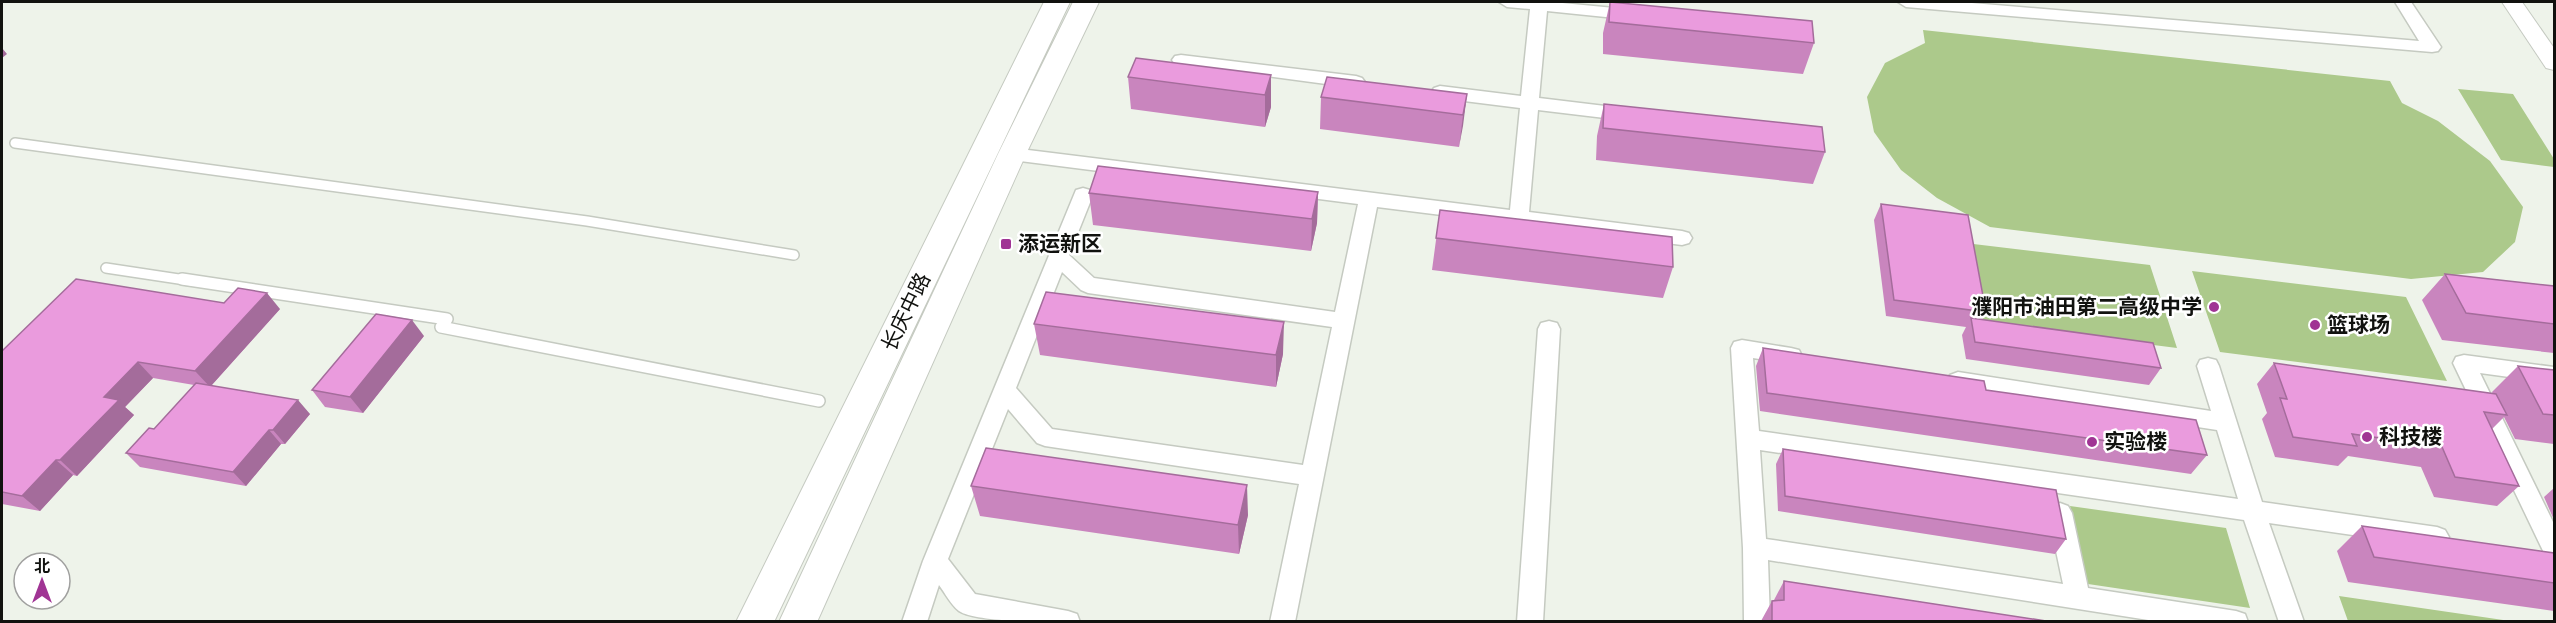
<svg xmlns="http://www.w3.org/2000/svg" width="2556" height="623" viewBox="0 0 2556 623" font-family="Commissioner,'Noto Sans SC',sans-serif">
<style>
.green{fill:#acc98b}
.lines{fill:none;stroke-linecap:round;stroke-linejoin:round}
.service-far1-casing{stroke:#c5cac1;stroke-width:12}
.service-casing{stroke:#c5cac1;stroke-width:14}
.minor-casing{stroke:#c5cac1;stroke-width:3}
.tertiary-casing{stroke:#c5cac1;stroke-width:2}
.primary-casing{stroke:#c5cac1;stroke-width:2}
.service-far1{stroke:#fff;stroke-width:9}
.service{stroke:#fff;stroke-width:11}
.minor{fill:#fff;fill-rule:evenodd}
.tertiary{fill:#fff;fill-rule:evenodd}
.primary{fill:#fff;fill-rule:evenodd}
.wall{fill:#c985be}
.shaded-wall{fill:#a46c9b}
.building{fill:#ea9bdd;stroke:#a46c9b;stroke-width:1.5}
.poi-dot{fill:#a03494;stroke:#fff;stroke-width:2}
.labels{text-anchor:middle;stroke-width:5;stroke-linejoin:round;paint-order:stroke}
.poi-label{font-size:21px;font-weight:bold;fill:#11120f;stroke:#fff;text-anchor:start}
.street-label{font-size:21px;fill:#11120f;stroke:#fff}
</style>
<rect width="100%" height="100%" fill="#eef3ea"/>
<path class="green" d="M1923,30L2390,81L2402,103L2438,121L2490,161L2523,207L2515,242L2483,272L2411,279L1990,227L1937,198L1901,170L1874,132L1867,97L1885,63L1925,43Z
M2458,89L2513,94L2554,159V167L2501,160Z
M1965,243L2150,265L2177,348L1982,323Z
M2192,271L2406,297L2447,381L2220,352Z
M2070,506L2226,528L2250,608L2088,584Z
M2339,596L2510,621H2348Z"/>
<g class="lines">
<g class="service-far1-casing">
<path id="service-far1" d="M15,143L587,221L794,255
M106,268L192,281"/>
</g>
<g class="service-casing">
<path id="service" d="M182,279L447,319L441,327L819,401"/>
</g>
<g class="minor-casing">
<path id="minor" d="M1499,2H1552L1635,10L1641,11L1644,15L1641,19L1635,20L1547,11L1539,98L1630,109L1636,111L1639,115L1636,119L1630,121L1538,110L1529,212L1682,231L1689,233L1692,238L1689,243L1682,245L1377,207L1295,622H1270L1299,484L1045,446L1037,443L1008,409L948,559L975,594L1068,611L1077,614L1080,622C1056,622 976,623 959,611C951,605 945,593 939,585L927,622H902L923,561L1076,190L1083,188L1090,190L1093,195L1069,255L1094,278L1335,312L1358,204L1012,160L1005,158L1003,154L1005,150L1012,148L1510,210L1520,108L1440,98L1434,96L1431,92L1434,88L1440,86L1521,96L1530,9L1507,7ZM1062,272L1081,290L1088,293L1332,327L1303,465L1052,429L1016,388Z
M1898,2H1960L2419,41L2395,2H2411L2441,47L2438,51L2432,52L1906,7Z
M1181,55L1356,76L1362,78L1365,82L1362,86L1356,88L1175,64L1172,60L1175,56Z
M1549,321L1557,323L1560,329L1543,622H1517L1538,329L1541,323Z
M1742,340L1791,348L1799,350L1802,356L1799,362L1791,364L1753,358L1759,431L2238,499L2217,430L1958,390L1950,387L1947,381L1950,375L1958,372L2211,411L2197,366L2200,360L2208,358L2216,360L2219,366L2262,502L2437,527L2445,530L2449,537L2445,544L2437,547L2269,523L2304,622H2279L2244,520L1760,450L1766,539L2063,584L2048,513L2052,506L2060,503L2068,506L2072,513L2088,588L2236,611L2245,614L2248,622H2161L1768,560L1770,622H1744L1743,548L1731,348L1734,342Z
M2464,355L2554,367V383L2480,373L2554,524V558L2545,555L2453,363L2456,357Z"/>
</g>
<g class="tertiary-casing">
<path id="tertiary" d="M2502,2H2522L2554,48V70L2546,68Z"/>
</g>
<g class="primary-casing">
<path id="primary" d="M1044,2H1070L774,622H736Z
M1073,2H1099L1026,154L817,622H779L998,154Z"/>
</g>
<use href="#service-far1" class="service-far1"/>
<use href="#service" class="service"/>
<use href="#minor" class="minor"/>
<use href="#tertiary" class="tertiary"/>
<use href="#primary" class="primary"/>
</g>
<path class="wall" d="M1610,2L1814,43L1803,74L1603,54V33Z
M1271,75V107L1265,127L1131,109L1128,77Z
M1467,94L1459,147L1320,129L1321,97Z
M1604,104L1825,152L1813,184L1596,160L1597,136Z
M1318,192L1317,223L1311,251L1093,225L1089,193Z
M1881,204L1986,312L1982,320L2161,368L2149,385L1966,359L1962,335L1966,327L1886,316L1874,220Z
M1440,210L1673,267L1663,298L1432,270Z
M2445,274L2554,286V353L2442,340L2422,300Z
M280,309L211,386L310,414L285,444H281L246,486L140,467L126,453L154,429L194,385L153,378L125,407L134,415L77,476L73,475L40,511L2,504V351Z
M1034,324L1283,354L1276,387L1040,355Z
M424,336L363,413L325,407L312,390Z
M1763,348L1986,390L2207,455L2191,474L1760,411L1756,366Z
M2274,363L2493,394L2492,392L2518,366L2554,370V444L2515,439L2504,417L2492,429L2519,486L2497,506L2434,497L2421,467L2348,456L2338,466L2275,457L2262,419L2267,413L2257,384Z
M1783,449L2066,539L2055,554L1778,511L1776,464Z
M971,486L1248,515L1239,554L980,516Z
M2554,488V520L2544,497Z
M2362,526L2554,553V611L2348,582L2337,551Z
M1784,581L2046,621H1761L1772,601L1774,600Z"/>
<path class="shaded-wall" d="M2,48L7,54L2,58Z
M1271,75V107L1265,127V95Z
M1467,94L1463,126L1459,147L1463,115Z
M1318,192L1317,223L1311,251L1312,219Z
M267,293L280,309L210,387L195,371Z
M412,320L424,336L363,413L350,397Z
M1284,322L1283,354L1276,387V355Z
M138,362L153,378L125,407L134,415L77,476L60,460L104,397Z
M298,400L310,414L285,444L273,430Z
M269,430L281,444L246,486L233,472Z
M56,460L73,475L40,511L22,496Z
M1247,485L1248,515L1239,554L1238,525Z"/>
<path class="building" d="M1610,2L1812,21L1814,43L1609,22Z
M1136,58L1271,75L1265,95L1128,77Z
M1327,77L1467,94L1463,115L1321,97Z
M1604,104L1822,127L1825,152L1603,128Z
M1098,166L1318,192L1312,219L1089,193Z
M1881,204L1968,215L1986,312L1894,300Z
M1440,210L1672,237L1673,267L1436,238Z
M2445,274L2554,286V324L2466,313Z
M76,279L224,303L238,288L267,293L195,371L138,362L104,397L119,400L60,460H56L22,496L2,492V351Z
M1046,292L1284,322L1276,355L1034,324Z
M376,314L412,320L350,397L312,390Z
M1971,318L2153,343L2161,368L1975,342Z
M1763,348L1984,381L1986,390L2196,420L2207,455L1767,393Z
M2274,363L2496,394L2507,415L2484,412L2519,486L2455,477L2442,447L2352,434L2357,446L2293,437L2280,398L2287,399Z
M2518,366L2554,370V415L2543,414Z
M196,383L298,400L273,430H269L233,472L126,453L149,428L154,429Z
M986,448L1247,485L1238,525L971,486Z
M1783,449L2056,490L2066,539L1785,496Z
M2362,526L2554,553V583L2374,557Z
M1784,581L2046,621H1772V601L1784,600Z"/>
<g class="poi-dot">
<rect x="1000" y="238" width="12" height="12" rx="3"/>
<circle cx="2214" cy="307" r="6"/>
<circle cx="2315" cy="325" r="6"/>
<circle cx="2367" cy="437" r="6"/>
<circle cx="2092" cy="442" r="6"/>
</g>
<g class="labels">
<g class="poi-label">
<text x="1018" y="251">添运新区</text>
<text x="2202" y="314" text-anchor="end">濮阳市油田第二高级中学</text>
<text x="2327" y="332">篮球场</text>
<text x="2379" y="444">科技楼</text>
<text x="2104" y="449">实验楼</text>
</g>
<g class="street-label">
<text transform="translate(906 312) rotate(-64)" y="7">长庆中路</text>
</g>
</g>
<rect width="2556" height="623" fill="none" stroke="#11120f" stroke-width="6"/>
<g transform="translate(42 581)"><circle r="28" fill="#ffffff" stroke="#a0a09f" stroke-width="1.5"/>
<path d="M0-4.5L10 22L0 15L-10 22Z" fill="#a03494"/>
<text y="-9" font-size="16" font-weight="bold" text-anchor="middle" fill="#11120f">北</text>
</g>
</svg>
